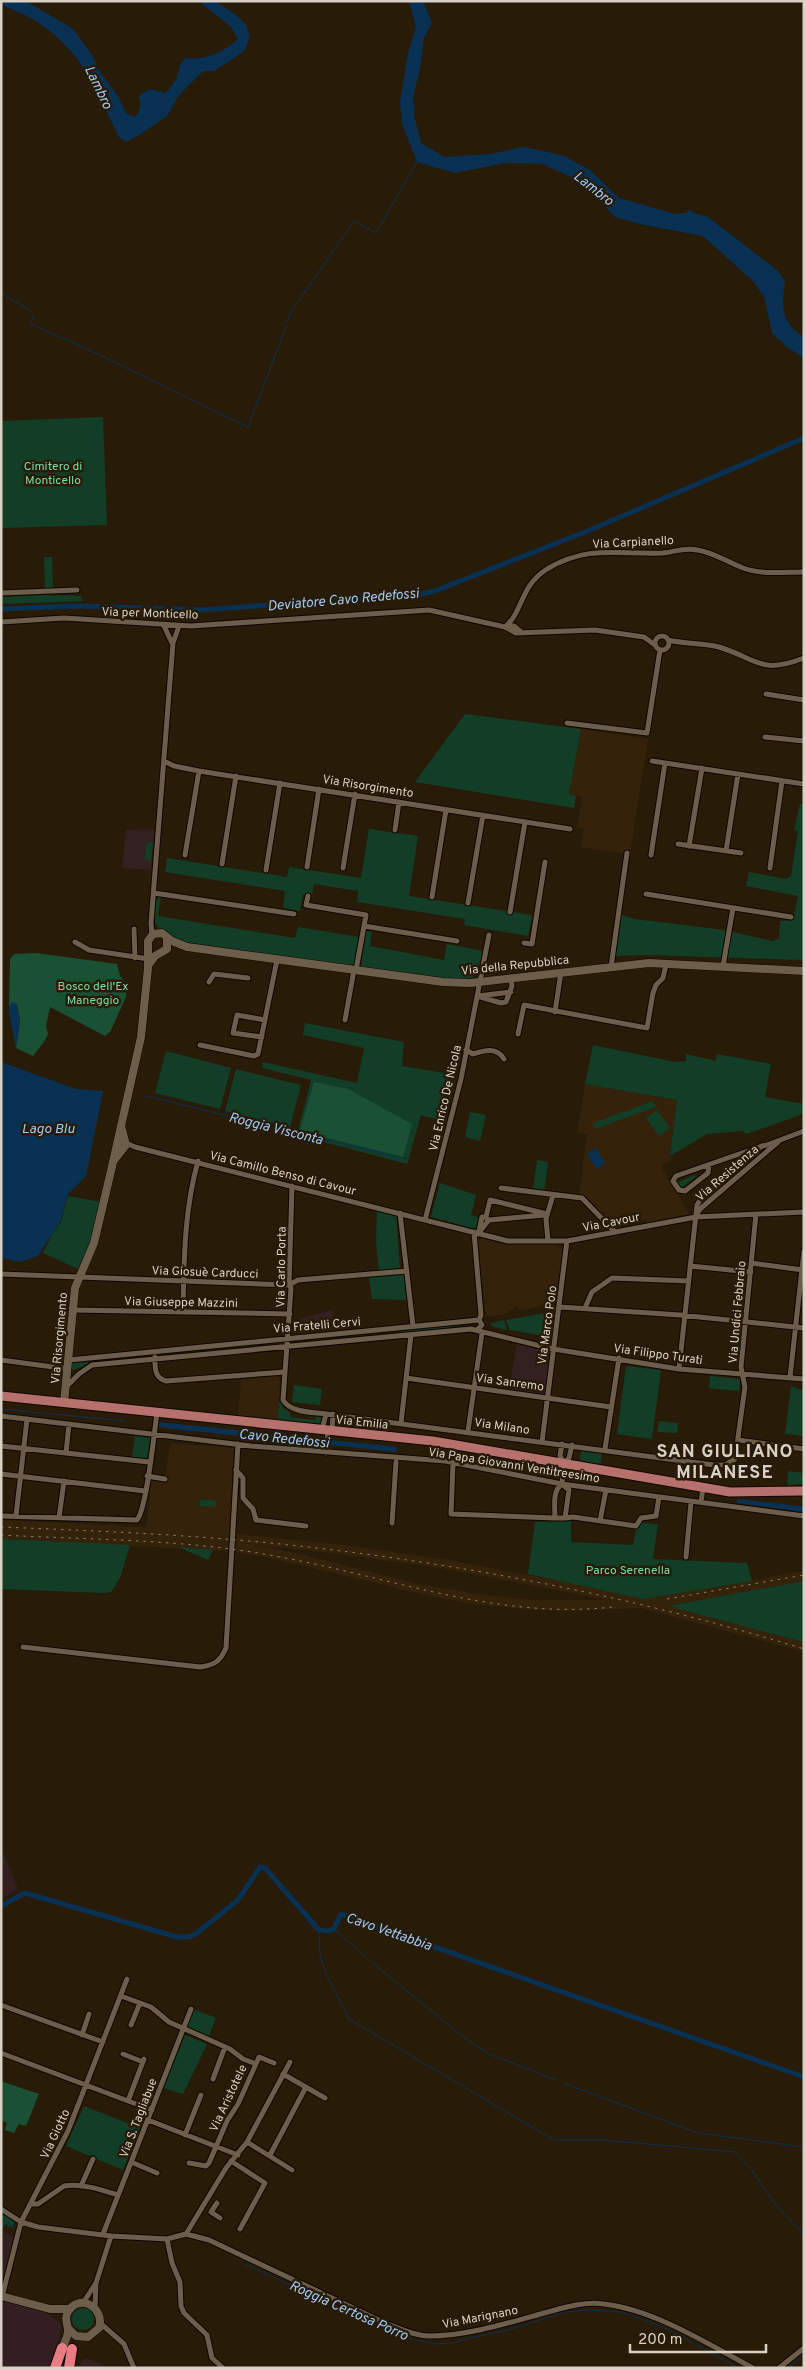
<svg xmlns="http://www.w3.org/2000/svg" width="805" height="2369" viewBox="0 0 805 2369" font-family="Overpass,sans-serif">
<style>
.commercial{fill:#332020}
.industrial{fill:#331f21}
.built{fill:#34230a;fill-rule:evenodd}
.green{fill:#123e27}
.forest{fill:#1a5134}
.water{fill:#083154}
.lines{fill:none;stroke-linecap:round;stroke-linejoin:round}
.stream{stroke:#083154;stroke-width:1}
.canal{stroke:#083154;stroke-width:5}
.street-casing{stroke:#100600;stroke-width:7}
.secondary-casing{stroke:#100600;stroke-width:9}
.primary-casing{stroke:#100600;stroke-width:11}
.highway-casing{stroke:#100600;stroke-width:12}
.street{stroke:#6c5e4a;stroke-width:5}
.secondary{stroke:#6c5e4a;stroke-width:8}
.primary{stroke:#b6716c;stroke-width:9}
.highway{stroke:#e77d83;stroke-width:10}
.rail{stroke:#887e6f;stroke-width:1;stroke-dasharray:2.5 5;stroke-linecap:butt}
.labels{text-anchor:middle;stroke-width:5;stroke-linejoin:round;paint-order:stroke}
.park-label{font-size:12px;fill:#79dca3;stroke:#281c09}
.street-label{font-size:12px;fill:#d9d1c6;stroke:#281c09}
.water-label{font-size:14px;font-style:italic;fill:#9fc9f4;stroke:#281c09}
.district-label{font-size:18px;font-weight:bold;letter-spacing:1px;fill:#d9d1c6;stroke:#281c09}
</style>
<rect width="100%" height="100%" fill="#281c09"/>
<path class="commercial" d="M154,829L151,870L122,868L126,830Z
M333,1310L332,1331L300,1333L299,1319Z
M517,1343L552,1351L546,1395L509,1390Z"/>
<path class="industrial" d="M1,1848L18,1889L1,1899Z
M1,2230L20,2241L5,2300L42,2311L58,2321L61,2325L60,2336L49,2368H1Z
M84,2359H88L111,2368H78Z"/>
<path class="built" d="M581,729L648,739L630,854L581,847L584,829L577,827L582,797L569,794Z
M585,1084L677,1100L670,1156L672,1159L661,1166L689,1214L650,1222L634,1217L624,1219L619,1228L615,1229L585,1197L579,1196L587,1134L577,1133Z
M482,1238L506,1245H554L564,1250L557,1303L521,1310L517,1306L503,1315L486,1316L478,1242Z
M277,1376L280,1379L278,1421L238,1417L241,1380Z
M170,1443L234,1448L228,1551L1,1539V1520L146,1527L150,1495L148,1492L149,1480L164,1482Z
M237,1534L343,1545L448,1560L565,1582L643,1599L804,1571V1581L669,1606L804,1642V1652L642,1608L570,1611L533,1610L471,1604L422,1594L279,1560L236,1552ZM256,1545L341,1554L447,1569L608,1600H534L477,1594L422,1585L308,1556Z"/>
<path class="green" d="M103,417L107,525L1,528V421Z
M44,557H52L53,588L45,589Z
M45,595L81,596L83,601L1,604V597Z
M465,714L581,729L569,794L576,796L574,808L415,782Z
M800,804H804V960L645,955L614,956L620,914L634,919L725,930L772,941L779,939L780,921L793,920L798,896L746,886L749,872L786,879L791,876L798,831L794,830Z
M369,829L418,836L409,896L532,915L528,936L464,925L465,919L357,902L358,891L314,884L312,895L303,894L300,911L283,908L285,891L165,872L167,858L287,877L289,867L361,878Z
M153,841L151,862L145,859L146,844Z
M161,896L158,916L295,938L298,927L359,937L355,963L349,966L178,941C173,938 162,931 158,927C152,919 152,901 161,896Z
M366,928L372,929L370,946L444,960L447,944L483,951C482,959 482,971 474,976C462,985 380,970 361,967Z
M305,1023L404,1042L402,1066L456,1075L445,1122L421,1115L407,1164L297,1135L311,1080L262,1068L263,1062L357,1083L364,1048L303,1035Z
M593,1045L675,1062L686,1061V1054L716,1061L717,1054L771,1064L765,1097L804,1104V1112L798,1116L746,1134L743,1131L707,1134L670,1156L677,1100L585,1084Z
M166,1051L231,1068L220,1109L155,1093Z
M236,1069L301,1085L290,1127L225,1111Z
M653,1101L656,1107L595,1129L593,1123Z
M657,1110L670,1128L659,1136L646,1118Z
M470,1112L486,1115L480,1141L465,1137Z
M537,1160L548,1162L544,1192L533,1191Z
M694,1175L696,1177L681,1188L678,1182Z
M440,1183L476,1195L471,1215L479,1218L475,1229L431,1217Z
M68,1196L101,1202L90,1246L80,1270L43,1253L54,1231L61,1222Z
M377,1211L396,1215L400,1268L379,1272L376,1241Z
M406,1274L407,1300L372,1299L369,1277Z
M550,1312V1337L510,1330L506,1320Z
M504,1320L507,1330L494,1327L490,1324Z
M452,1325L451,1328L401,1333V1331Z
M88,1361V1364L73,1370L70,1367L72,1362Z
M626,1366L661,1370L652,1439L617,1434Z
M710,1376L740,1379L739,1391L709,1388Z
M294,1385L322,1389L320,1405L292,1402Z
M791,1386L804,1391V1436L785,1434Z
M279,1401L284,1409L290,1412V1417L315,1420L316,1415L320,1416L323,1420L321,1423L318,1425L278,1421Z
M659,1421L678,1423L677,1433L657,1432Z
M135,1436L150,1438L147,1459L132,1457Z
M582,1450L602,1452L601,1462L598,1464L582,1461L580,1457Z
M788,1471L804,1473V1484L787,1485Z
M200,1499L216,1501L215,1507L199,1506Z
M571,1521V1542L633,1545L637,1525L640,1523L658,1524L653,1559L747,1563L752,1581L643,1599L528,1574L535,1522Z
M2,1539L130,1545L120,1578L111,1592L104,1593L1,1589Z
M178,1547L213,1550L208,1560Z
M804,1581V1642L668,1606Z
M193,2009L216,2018L208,2038L187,2029Z
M185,2035L207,2044L183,2094L164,2088Z
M84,2106L140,2128L123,2170L66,2146Z
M1,2211L15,2221L12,2228L6,2224L1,2230Z
M72 2319a11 11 0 1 1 22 0a11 11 0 1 1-22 0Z"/>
<path class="forest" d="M36,953L117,964L120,976L127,984L126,997L110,1032L105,1036L50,1007L46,1026L48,1034L44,1042L33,1056L16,1048L20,1021L17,1004L9,1006L10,959L14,954Z
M314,1082L348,1089L412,1124L403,1157L300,1131Z
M1,2081L39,2094L26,2126L19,2124L14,2133L5,2130L7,2123L1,2120Z"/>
<path class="water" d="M1,1H26L73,29L92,55L100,72L118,96L126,113L135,117C141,111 141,104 139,96L149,89L166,93L177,78L180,65L185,58C204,61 224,52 238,39L231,27L199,1H215L236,15L246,25L250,37L244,51L240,54L214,71H203L179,95L167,116L141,134L126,142L119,137C94,87 85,54 36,21C25,14 12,10 1,4Z
M409,1H423L432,23L424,38L420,69L413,97L415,119L421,143L444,157L491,154L523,147L548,152L564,156L590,170L619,198L675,214L686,213L690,210L694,213L708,217L777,270L785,281C782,305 780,323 804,337V358L787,347L772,333L764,296L753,281L703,236L640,224L615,217L583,183L543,164L505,163L455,173L417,162L402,124L400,102L408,53L416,27Z
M12,1002L17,1004L20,1021L16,1048L9,1012V1006Z
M1,1062L76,1089L103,1091L86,1176L68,1194L61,1220L38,1256L20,1262L1,1258Z
M596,1148L605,1163L597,1169L587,1154Z
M158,1422L323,1439L322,1445L157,1427Z
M331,1440L397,1447L396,1452L331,1445Z
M737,1499L800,1506H804V1512L737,1503Z"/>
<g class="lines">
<path class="stream" d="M1,293L31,311
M34,316L30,324L83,347L248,427L286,327
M287,322L291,312L354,221L376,233L417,162
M146,1096L406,1159
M1,1409L124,1421
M334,1929L365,1956
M319,1930L320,1955L328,1978L349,2019L554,2140H604L735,2152L752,2170L775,2204L804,2235
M370,1961L466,2039L489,2054L556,2080
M563,2083L698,2133L804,2147
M1,2219L14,2227
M245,2264L386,2330L411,2339L435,2344L454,2343L466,2339L508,2330L565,2312L589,2310L621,2312L663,2327L739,2368
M788,2368L804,2354"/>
<path class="canal" d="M1,609L77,606L202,610L421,594L435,591L590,530L804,438
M1,1906L25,1893L177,1937H189L197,1933L238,1900L260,1867L265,1868L319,1930L327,1931L334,1929L341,1914L804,2077"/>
<g class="street-casing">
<path id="street" d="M1,593L77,590
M1,622L64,618L191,626L429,610L505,627L516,633L595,630L644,637L655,645
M164,626L172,643
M506,626H514L521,632
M505,627C523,612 520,586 547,569C589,544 619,555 663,553C674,552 685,547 697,550C713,552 727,562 743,568C761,575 785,572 804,572
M655 643a7 7 0 1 1 14 0a7 7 0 1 1-14 0Z
M668,640C685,644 703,643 719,647C758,659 760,675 804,658
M766,694L804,700
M567,723L647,733L660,650
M765,737L804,741
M164,761L174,766L199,771L570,829
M652,761L804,784
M395,830L399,802
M678,844L741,853
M689,846L702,768
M726,851L738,774
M185,855L199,771
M651,855L665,763
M222,864L236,776
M307,867L319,789
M343,868L355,794
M770,868L782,781
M266,870L280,783
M154,893L294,914
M646,894L791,917
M308,896L306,905L366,915L356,970
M432,897L446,810
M468,903L483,815
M510,912L525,822
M364,926L457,941
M134,929L135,958
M152,935L151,923L173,643L179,626
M75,942L89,950L149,959
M524,943L532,944L545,862
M723,966L733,908
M611,967L627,853
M209,982L214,974L248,978
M477,996L501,1003L506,1002L512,986L511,977
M478,996L511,992
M555,1012L561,972
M345,1020L354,970
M518,1034L524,1005L647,1028L653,993L656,985L663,978L666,964
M262,1037L233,1033L237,1015L265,1020
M200,1045L254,1056L258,1054L277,960
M466,1050L473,1054C485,1050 497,1047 504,1059
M126,1143L135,1147L508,1241H567L696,1217L804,1212
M709,1165L708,1173L685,1191L679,1190L673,1181L676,1176C705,1166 733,1156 762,1146L767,1145L804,1131
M292,1186L289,1285L291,1288L283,1400C291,1413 312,1412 326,1414L714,1465H725L735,1459L745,1387L741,1367L756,1214
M501,1188L582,1198L615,1232
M400,1213L413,1326
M697,1214L700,1209L778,1142
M486,1217L490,1200L547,1214
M425,1220L461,1079L489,935
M489,1220L545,1215
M478,1234L488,1221L486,1217H482L479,1231
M548,1241L546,1219L553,1195
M751,1263L803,1270
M690,1266L751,1272
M1,1274L289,1285L298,1280L407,1271
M560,1307L680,1315L804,1328
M585,1308L592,1292L612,1278L689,1281
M73,1310L290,1314
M183,1312C184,1261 184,1211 198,1161
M477,1330L482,1325L479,1320
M155,1357C155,1367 154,1378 166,1381L285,1372
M1,1360L68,1369
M69,1360L479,1320L481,1315L474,1232
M679,1369L697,1205L703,1195L762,1146
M790,1377L804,1251
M406,1378L611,1407
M66,1387L79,1374L92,1365L471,1329L553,1349L679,1369L804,1379
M1,1416L251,1446L445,1461L562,1484L804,1516
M401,1423L411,1335
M322,1430L326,1414
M332,1431L333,1414
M468,1431L482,1333
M738,1440L804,1449
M542,1442L567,1241
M562,1444L560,1456L564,1463L562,1484
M1,1446L149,1462
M605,1449L619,1358
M66,1453L69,1424
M326,1453L328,1431
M564,1463L569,1458L572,1445
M453,1464L451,1514L555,1518
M236,1470L243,1478V1498L253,1509L256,1520L306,1526
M1,1474L145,1491
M147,1476L165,1479
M562,1484L569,1490L565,1518H555C555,1508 552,1490 562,1484Z
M701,1502L703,1488
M1,1516L137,1520C147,1508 154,1433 157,1413
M16,1516L27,1419
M59,1518L64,1481
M565,1518L573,1517L636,1526L641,1518L656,1516L659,1497
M600,1521L606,1490
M392,1523L396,1462
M686,1557L691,1502
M23,1647L200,1667C214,1665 220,1662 226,1648L238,1444
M121,1996L151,2007L169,2022L230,2049L243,2059L256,2064L238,2104L227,2121L209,2163L206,2166L189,2163
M1,2005L103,2042
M131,2025L140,2003
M82,2035L89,2014
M1,2053L152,2110
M123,2054L143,2062
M256,2064L259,2057L274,2063
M283,2074L325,2098
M213,2079L225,2047
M128,2101L144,2059
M148,2120L238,2155
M185,2135L201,2095
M247,2142L292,2170
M270,2155L306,2087
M231,2161L265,2183L240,2229
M131,2162L157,2173
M81,2186L93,2159
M217,2203L211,2212L220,2218
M30,2204H38L64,2186C82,2183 102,2190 118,2195
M1,2209L21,2222L38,2227L111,2236L167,2239L186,2234
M103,2234L191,2009
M186,2234L209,2240L385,2323C399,2328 414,2336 429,2336C467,2336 508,2323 544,2313C563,2308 584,2301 604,2304C655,2310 708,2344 753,2368
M186,2234L226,2168L247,2142L290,2062
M167,2239L172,2263L180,2282L181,2306L184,2313L207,2335L212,2358L223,2368
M2,2297L21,2222L68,2131L127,1979
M83,2303L96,2283
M95,2308L96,2283L111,2236
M100,2323L124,2344L134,2368
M779,2368L804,2348"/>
</g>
<g class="secondary-casing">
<path id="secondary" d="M149,964L155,956L167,949V938
M114,1160L126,1145L121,1126
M64,1403L75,1288L94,1243L111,1171L141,1037L148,968V941L153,934L162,933L172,941L187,947L443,982L470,983L649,963L804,971
M1,2296L50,2309H70
M62,2351C63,2344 69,2336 68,2329C67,2322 64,2317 69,2310C82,2293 105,2309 99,2328L88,2337L76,2336L68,2328"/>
</g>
<g class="primary-casing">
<path id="primary" d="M1,1396L433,1441L730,1492L804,1491"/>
</g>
<g class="highway-casing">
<path id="highway" d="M55,2368L62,2348
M69,2368L72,2349"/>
</g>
<use href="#street" class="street"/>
<use href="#secondary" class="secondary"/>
<use href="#primary" class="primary"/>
<use href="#highway" class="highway"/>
<path class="rail" d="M1,1527C101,1531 200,1535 299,1546C470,1565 639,1598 804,1649
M1,1535C94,1540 189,1539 280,1557C390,1577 498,1620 612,1607
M667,1599L804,1575"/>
</g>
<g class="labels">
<g class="park-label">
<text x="53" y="470">Cimitero di<tspan x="53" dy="14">Monticello</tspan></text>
<text x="93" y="990">Bosco dell'Ex<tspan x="93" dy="14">Maneggio</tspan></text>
<text x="628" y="1574">Parco Serenella</text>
</g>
<g class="street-label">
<text transform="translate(633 542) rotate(-3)" y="4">Via Carpianello</text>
<text transform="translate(150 613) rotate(2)" y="4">Via per Monticello</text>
<text transform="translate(368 786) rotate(9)" y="4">Via Risorgimento</text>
<text transform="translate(515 965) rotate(-6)" y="4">Via della Repubblica</text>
<text transform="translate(445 1098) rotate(-77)" y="4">Via Enrico De Nicola</text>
<text transform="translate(283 1173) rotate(14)" y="4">Via Camillo Benso di Cavour</text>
<text transform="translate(727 1173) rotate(-41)" y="4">Via Resistenza</text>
<text transform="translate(611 1222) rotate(-11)" y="4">Via Cavour</text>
<text transform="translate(281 1267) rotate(-89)" y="4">Via Carlo Porta</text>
<text transform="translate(205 1272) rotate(2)" y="4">Via Giosuè Carducci</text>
<text transform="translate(181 1302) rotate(1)" y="4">Via Giuseppe Mazzini</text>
<text transform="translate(737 1312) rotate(-85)" y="4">Via Undici Febbraio</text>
<text transform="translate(317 1325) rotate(-5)" y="4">Via Fratelli Cervi</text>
<text transform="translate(547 1325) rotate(-82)" y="4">Via Marco Polo</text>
<text transform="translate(59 1338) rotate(-85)" y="4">Via Risorgimento</text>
<text transform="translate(658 1354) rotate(8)" y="4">Via Filippo Turati</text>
<text transform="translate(510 1382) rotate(8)" y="4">Via Sanremo</text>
<text transform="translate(362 1422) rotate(6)" y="4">Via Emilia</text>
<text transform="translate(502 1426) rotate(8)" y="4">Via Milano</text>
<text transform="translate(514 1465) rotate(9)" y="4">Via Papa Giovanni Ventitreesimo</text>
<text transform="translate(228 2098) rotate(-65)" y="4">Via Aristotele</text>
<text transform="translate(138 2118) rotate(-69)" y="4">Via S. Tagliabue</text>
<text transform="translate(55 2134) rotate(-65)" y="4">Via Giotto</text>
<text transform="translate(480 2317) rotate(-11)" y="4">Via Marignano</text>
</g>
<g class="water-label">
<text transform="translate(99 87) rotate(64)" y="5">Lambro</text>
<text transform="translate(594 188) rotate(38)" y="5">Lambro</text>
<text transform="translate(343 599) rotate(-5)" y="5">Deviatore Cavo Redefossi</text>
<text x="48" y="1133">Lago Blu</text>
<text transform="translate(276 1128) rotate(14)" y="5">Roggia Visconta</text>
<text transform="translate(284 1438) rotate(6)" y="5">Cavo Redefossi</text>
<text transform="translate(389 1931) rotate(19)" y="5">Cavo Vettabbia</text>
<text transform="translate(349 2310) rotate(24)" y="5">Roggia Certosa Porro</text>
</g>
<g class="district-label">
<text x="725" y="1457">SAN GIULIANO<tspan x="725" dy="21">MILANESE</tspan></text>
</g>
</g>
<rect width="805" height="2369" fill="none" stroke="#d9d1c6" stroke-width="5"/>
<path d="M630 2344v8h136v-8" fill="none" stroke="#d9d1c6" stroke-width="2.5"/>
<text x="638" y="2344" font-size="15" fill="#d9d1c6" stroke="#281c09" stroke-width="4" paint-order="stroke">200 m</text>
</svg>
